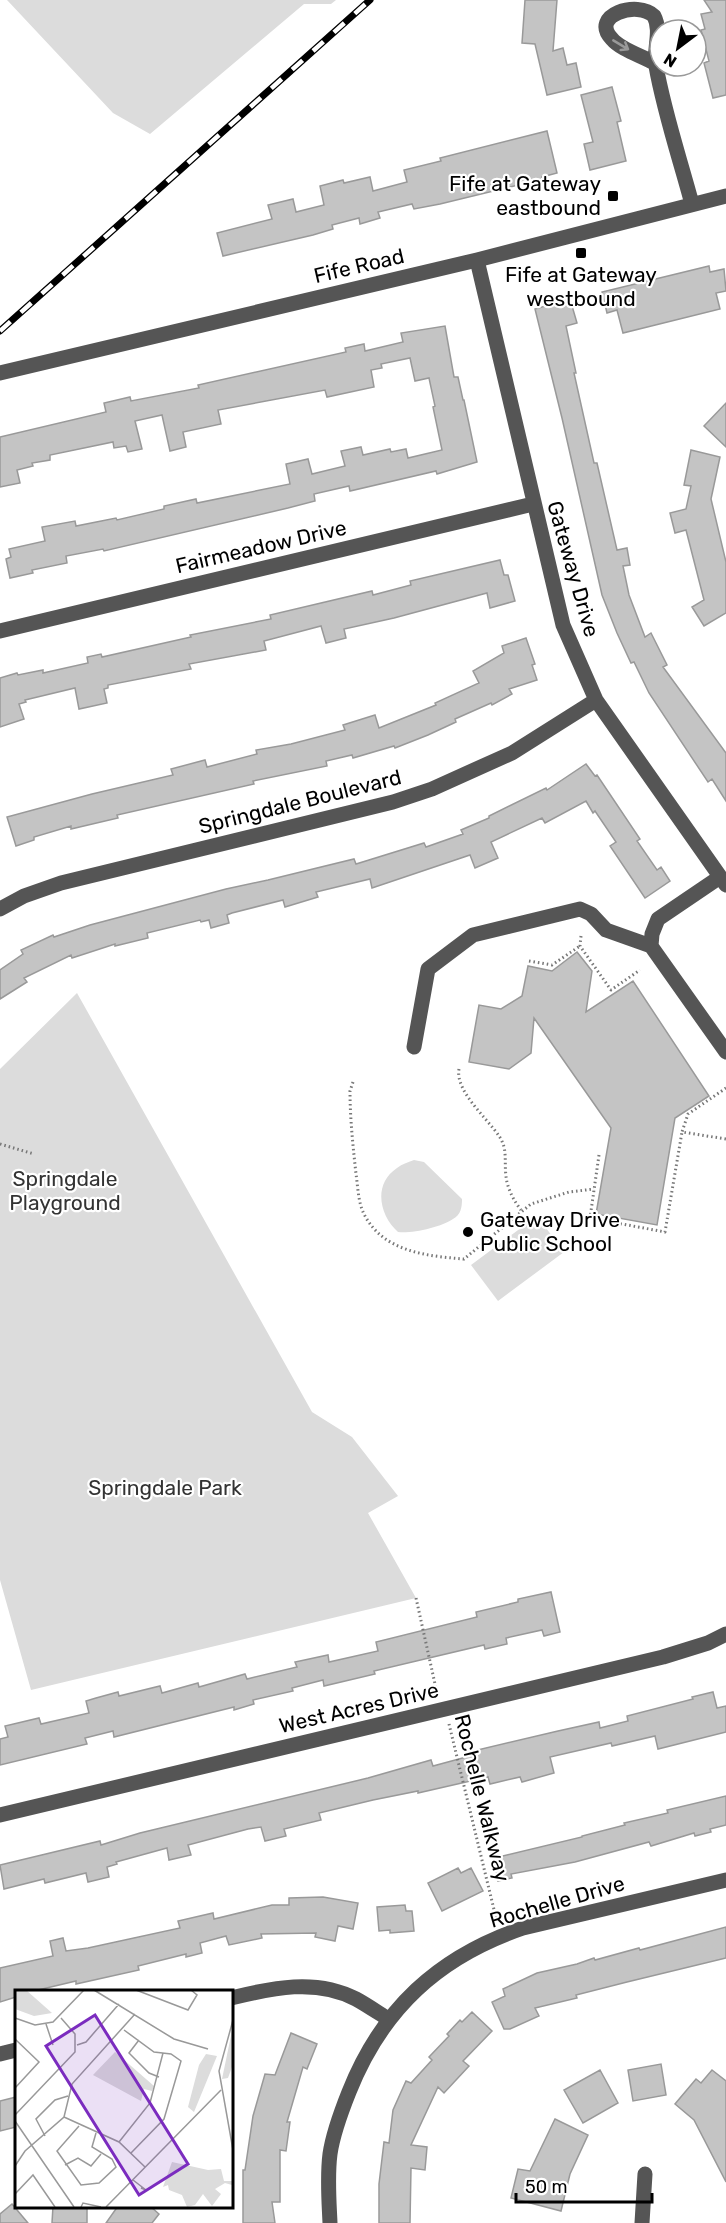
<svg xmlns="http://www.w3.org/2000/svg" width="726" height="2223" viewBox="0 0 726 2223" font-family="Rubik,sans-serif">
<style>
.green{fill:#dcdcdc}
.building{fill:#c4c4c4;stroke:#999;stroke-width:1.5}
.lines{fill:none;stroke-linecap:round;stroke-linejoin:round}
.path{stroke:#777;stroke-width:3;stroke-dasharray:1.5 3;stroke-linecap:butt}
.minor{stroke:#555;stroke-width:15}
.rail-casing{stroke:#000;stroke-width:7}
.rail{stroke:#fff;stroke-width:4.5;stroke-dasharray:14;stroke-linecap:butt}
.oneway{stroke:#999}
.poi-dot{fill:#000;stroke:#fff;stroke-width:2}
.labels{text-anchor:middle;stroke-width:4.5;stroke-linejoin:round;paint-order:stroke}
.poi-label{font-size:21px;fill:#000;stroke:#fff;text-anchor:end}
.street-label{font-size:21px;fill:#000;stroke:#fff}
.park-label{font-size:21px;fill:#333;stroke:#fff}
.inset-road{fill:none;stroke:#999;stroke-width:1.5}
.view{fill:#7b2cbf;fill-opacity:0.15;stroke:#7b2cbf;stroke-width:3}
.inset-edge{fill:none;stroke:#000;stroke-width:3}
</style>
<rect width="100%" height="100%" fill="#fff"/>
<path class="green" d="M7,0H336L331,4H304L150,134L113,113Z
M77,993L312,1412L352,1437L398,1496L368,1513L416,1598L31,1690L0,1580V1069Z
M414,1160L424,1162L462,1199C462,1207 461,1215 453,1219C442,1227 411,1234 398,1232C379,1215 373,1184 397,1168C402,1164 409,1162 414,1160Z
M537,1216L564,1252L498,1301L471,1265Z"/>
<path class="building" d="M525,0H557L553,51L563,48L567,65L576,63L581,87L547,95L535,44L522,43Z
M704,0H726V95L713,98L704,63L709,61L701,30L705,29L701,14L712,12Z
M612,87L621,121L617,122L626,161L590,170L584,144L593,142L581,95Z
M547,131L557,173L542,177L543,179L440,204L414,209L412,204L378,212L380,218L360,224L359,218L332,225L333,229L313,235L223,256L217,233L272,219L268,205L293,199L296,212L324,205L320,186L343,180L344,183L370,177L373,191L407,182L404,170L441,161L440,158Z
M709,266L710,272L724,269L726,291L716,293L720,309L623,333L617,310L607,313L602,292Z
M570,299L577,323L566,326L576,373H574L594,463H597L617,550L627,548L630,565L623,566L629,595L645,637L651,633L667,665L663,667L726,753V801L712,779L708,782L649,693L634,662L631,663L617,633L602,595L562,418L535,309Z
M445,326L454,377H458L463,400H464L477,462L437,474L436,471L350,491L349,486L314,494L315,501L288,508L104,551L103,549L66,556L67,563L32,570L33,573L10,578L6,559L11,557L9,549L45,541L42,527L75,521L76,526L116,518L117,520L164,509V506L196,499L197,503L290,484L286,464L308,459L312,474L345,466L341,451L361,447L363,455L390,449L391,452L406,449L408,458L442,450L433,407L435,406L429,378L415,381L410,358L381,364L382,368L371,370L374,387L327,397L325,390L218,410L221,424L183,432L186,447L170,451L162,415L135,421L142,449L128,452L126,446L114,448L113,442L50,455V460L32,463L33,466L17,470L20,483L0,487V437L106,412L104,403L130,397L131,401L199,388L198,385L346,352L345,348L364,344L365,351L403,342L401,333Z
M726,403V447L704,426Z
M691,450L720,457L711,499L726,562V613L704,626L692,607L704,600L686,530L675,533L670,513L686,509L691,486L684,485Z
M500,560L504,575H508L515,601L490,608L487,593L394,618L344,629L346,638L326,643L321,626L264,641L266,650L189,664L191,669L108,685V688L104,689L107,703L79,709L75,688L25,700L26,702L19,704L24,719L0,727V678L17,673L18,675L43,670V673L88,663L87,657L101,654L102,657L191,637L190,635L271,619L270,615L372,591L373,595L411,585L410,581Z
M526,638L535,664L532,665L537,680L509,689L512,694L492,705L491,703L455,719L456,722L428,735L395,748L394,746L353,758L352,755L326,761L327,766L253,781L254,784L117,815L118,818L71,829V826L34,837V840L16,846L7,817L92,794L173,775L171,769L205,760L207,767L257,754L256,750L291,744L345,730L343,725L375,715L379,728L436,705L435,703L479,683L473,671L504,653L502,646Z
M586,764L595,776L597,775L640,839L637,841L657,870L661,867L670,881L645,898L610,846L616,842L595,811L593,813L586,801L545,823L542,818L491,842L498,858L475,868L470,855L372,888L370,879L316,892L318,897L285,907L283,900L232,913L227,915L229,923L211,928L209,920L201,922L200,920L147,933L148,938L115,946V944L72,958L71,955L24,978L27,982L0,999V970L23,954L21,950L53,935L54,937L90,925L226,889L268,880L354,859L356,864L424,843L426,847L463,834L461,830L489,818V816L546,788L547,790Z
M577,952L592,971L586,1012L633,981L709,1096L675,1118L657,1225L596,1214L611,1128L534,1018L531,1053L509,1069L469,1062L479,1005L501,1009L522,996L528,966L552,971Z
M551,1592L560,1632L544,1636L542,1630L506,1638L507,1644L485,1649L484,1645L374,1671L375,1674L324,1686L323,1680L292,1688L293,1691L253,1700L254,1704L234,1710V1707L114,1737L113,1731L85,1738L87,1744L0,1765V1739L8,1737L5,1726L39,1718L41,1724L89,1713L86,1701L96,1698L118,1692L119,1696L160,1686L162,1693L198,1683L199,1687L245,1674L247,1679L297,1667L295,1662L328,1655L329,1662L378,1651L376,1642L477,1617L476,1612L518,1602V1599Z
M713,1692L717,1708L726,1706V1732L658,1749L655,1736L612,1746L611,1743L550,1757L554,1773L522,1782L520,1777L490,1784L488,1777L418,1793V1791L373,1800L319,1813L321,1820L284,1829L286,1836L265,1841L261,1827L248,1829L188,1845L191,1855L169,1860L167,1848L116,1862L117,1864L107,1867L109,1877L88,1882L86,1873L45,1883L44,1879L4,1889L0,1865L100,1841L101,1845L140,1833L368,1778L431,1760L433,1766L470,1756L469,1752L558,1731L599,1722L600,1728L628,1721L627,1716L693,1699L692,1697Z
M726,1796V1825L710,1829L711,1832L695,1836L694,1833L651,1846L649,1842L575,1862L511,1874L512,1878L498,1881L494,1858L582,1837V1836L625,1825L624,1823L668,1813L667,1810Z
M458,1868L461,1873L471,1868L483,1891L442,1911L428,1883Z
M323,1897L358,1903L353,1929L338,1926L335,1941L315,1937L316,1933L261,1934L262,1938L229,1945L226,1936L200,1943L202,1953L186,1957V1954L138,1966L139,1970L76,1984V1981L38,1990L39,1992H16V1997L0,2002V1968L53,1956L50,1941L63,1938L66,1951L88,1948L180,1928L178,1921L213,1913L214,1919L272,1905H289V1898Z
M405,1905L406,1911H412L414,1931L390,1933V1930L379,1931L377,1907Z
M726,1927V1958L627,1982L576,1995L577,1998L535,2008L539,2016L510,2029H504L492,2002L505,1996L503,1989L537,1973L577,1964L594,1958L595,1960L639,1948L640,1950Z
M472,2012L492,2031L463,2061L469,2066L444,2093L438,2087L411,2145L427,2147L425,2170L411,2168L410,2223H379V2184L384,2142L389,2143L393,2110L406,2081L411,2083L432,2060L429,2057L449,2036L447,2034L460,2020L462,2022Z
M291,2033L317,2044L307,2069L303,2067L287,2122H290L286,2151L280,2150V2202H272L275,2223H243V2170H245L253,2116L265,2074L275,2075Z
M661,2064L666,2095L633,2101L628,2070Z
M600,2070L618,2103L583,2123L564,2090Z
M712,2070L726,2081V2182L694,2120L675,2104L696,2079L701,2083Z
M16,2097V2127L0,2131V2101Z
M555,2119L588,2135L570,2174L561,2211L511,2198L518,2169L530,2171Z
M12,2204L28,2223H0V2214Z
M53,2206H87V2223H52Z
M118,2206H150L159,2214L152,2223H106Z"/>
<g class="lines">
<path class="path" d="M581,936L580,946L611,990L640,970
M529,961L552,965L580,946
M459,1069C455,1091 487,1118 499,1136C508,1149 504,1161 506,1176C507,1188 514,1201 521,1210
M353,1082L350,1091C350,1119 353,1146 356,1174C358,1187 358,1202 364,1214C383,1252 427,1256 464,1259L531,1204L569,1192L594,1189
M726,1088L688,1114L682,1132L726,1139
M0,1144L34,1154
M599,1155L590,1218L665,1232L682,1132
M416,1598L437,1693
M449,1724L497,1922"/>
<path class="minor" d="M656,64C643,56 621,50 612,39C589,15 638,0 654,16C662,31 653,50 656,66C664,112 680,159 692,204
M477,260L563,625L596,700L726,885
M0,373L477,260L726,196
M0,631L533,504
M720,877L658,919L652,934L651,946L726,1052
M0,909L24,896L61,883L393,802L432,789L512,753L596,700
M414,1047L428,969L473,935L580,909L591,914L606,930L651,946
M0,1815L663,1657L708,1643L726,1634
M231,1998C272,1988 316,1978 356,1999C367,2005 377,2012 388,2019
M0,2054L16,2050
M330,2223C329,2200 327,2177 330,2154C333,2133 341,2112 349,2092C382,2009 438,1957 523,1928L726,1880
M642,2223L645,2174"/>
<g class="rail-casing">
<path id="rail" d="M0,331L370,0"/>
</g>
<use href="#rail" class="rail"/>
</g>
<defs><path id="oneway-shaft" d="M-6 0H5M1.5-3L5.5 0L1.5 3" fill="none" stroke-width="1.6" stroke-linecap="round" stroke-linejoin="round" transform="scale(1.5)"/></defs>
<use class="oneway" href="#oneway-shaft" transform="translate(621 45) rotate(31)"/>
<g class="poi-dot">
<rect x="607" y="190" width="12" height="12" rx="3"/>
<rect x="575" y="247" width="12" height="12" rx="3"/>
<circle cx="468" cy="1232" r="6"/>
</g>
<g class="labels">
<g class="poi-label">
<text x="601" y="191">Fife at Gateway<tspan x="601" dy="24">eastbound</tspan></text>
<text x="581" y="282" text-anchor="middle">Fife at Gateway<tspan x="581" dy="24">westbound</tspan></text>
<text x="480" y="1227" text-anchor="start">Gateway Drive<tspan x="480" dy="24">Public School</tspan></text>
</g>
<g class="street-label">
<text transform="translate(359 266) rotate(-13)" y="7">Fife Road</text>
<text transform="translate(261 547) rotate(-13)" y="7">Fairmeadow Drive</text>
<text transform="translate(573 569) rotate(74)" y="7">Gateway Drive</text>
<text transform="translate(300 802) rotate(-14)" y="7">Springdale Boulevard</text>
<text transform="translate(359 1708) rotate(-13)" y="7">West Acres Drive</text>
<text transform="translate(482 1798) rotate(76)" y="7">Rochelle Walkway</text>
<text transform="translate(557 1902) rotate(-16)" y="7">Rochelle Drive</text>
</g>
<g class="park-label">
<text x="65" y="1186">Springdale<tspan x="65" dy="24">Playground</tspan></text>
<text x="165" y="1495">Springdale Park</text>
</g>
</g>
<g transform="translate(15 1990)">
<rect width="218" height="218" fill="#fff"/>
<path d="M0,0H11L37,23L19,26L0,19ZM217,41V77L213,88L207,89ZM100,62L139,96L137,101L129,99L126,111L78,85ZM191,64L202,66L179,122L173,117L184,75ZM157,172L193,180L206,179L209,191H217V195L210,193L200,199L206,204L197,216L188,204L180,215L172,217L167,205L154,200L153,195L148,197Z" fill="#dcdcdc"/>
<path class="inset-road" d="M79,0L159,49L193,59M121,0L173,20L182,5L176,0M0,28L20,35L38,32L69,0M218,30L204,81L218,160M31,34L38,55M109,40L139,62L156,64L166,71L149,129L116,163M0,49L24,72L0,98M124,50L114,63L134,83L144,87M62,55L71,52L104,14M0,125L60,62V44L46,28M49,127L104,152L130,177M0,131L59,217M64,136L42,161L66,195L84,193L101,177L97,169L77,157L81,143M30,146L21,129L40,110L53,106M104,152L135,113L148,63M50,175L63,168L76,176L86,164M0,176L10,161L49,127L57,94L120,24M118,190L131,200L126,198M0,204L18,185L40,217M66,217L68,213L86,217M91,217L206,100"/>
<path class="view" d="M80,25L173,174L124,205L31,56Z"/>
<rect width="218" height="218" class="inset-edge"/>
</g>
<g transform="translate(678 48) rotate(212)"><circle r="28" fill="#ffffff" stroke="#999999" stroke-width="1.5"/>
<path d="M0-4.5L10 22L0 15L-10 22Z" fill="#000000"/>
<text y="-9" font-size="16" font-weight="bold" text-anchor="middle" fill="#000000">N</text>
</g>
<path d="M516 2193v9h136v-9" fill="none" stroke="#000000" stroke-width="3"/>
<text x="525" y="2193" font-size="18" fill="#000000" stroke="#ffffff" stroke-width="4.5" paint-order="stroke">50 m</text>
</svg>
